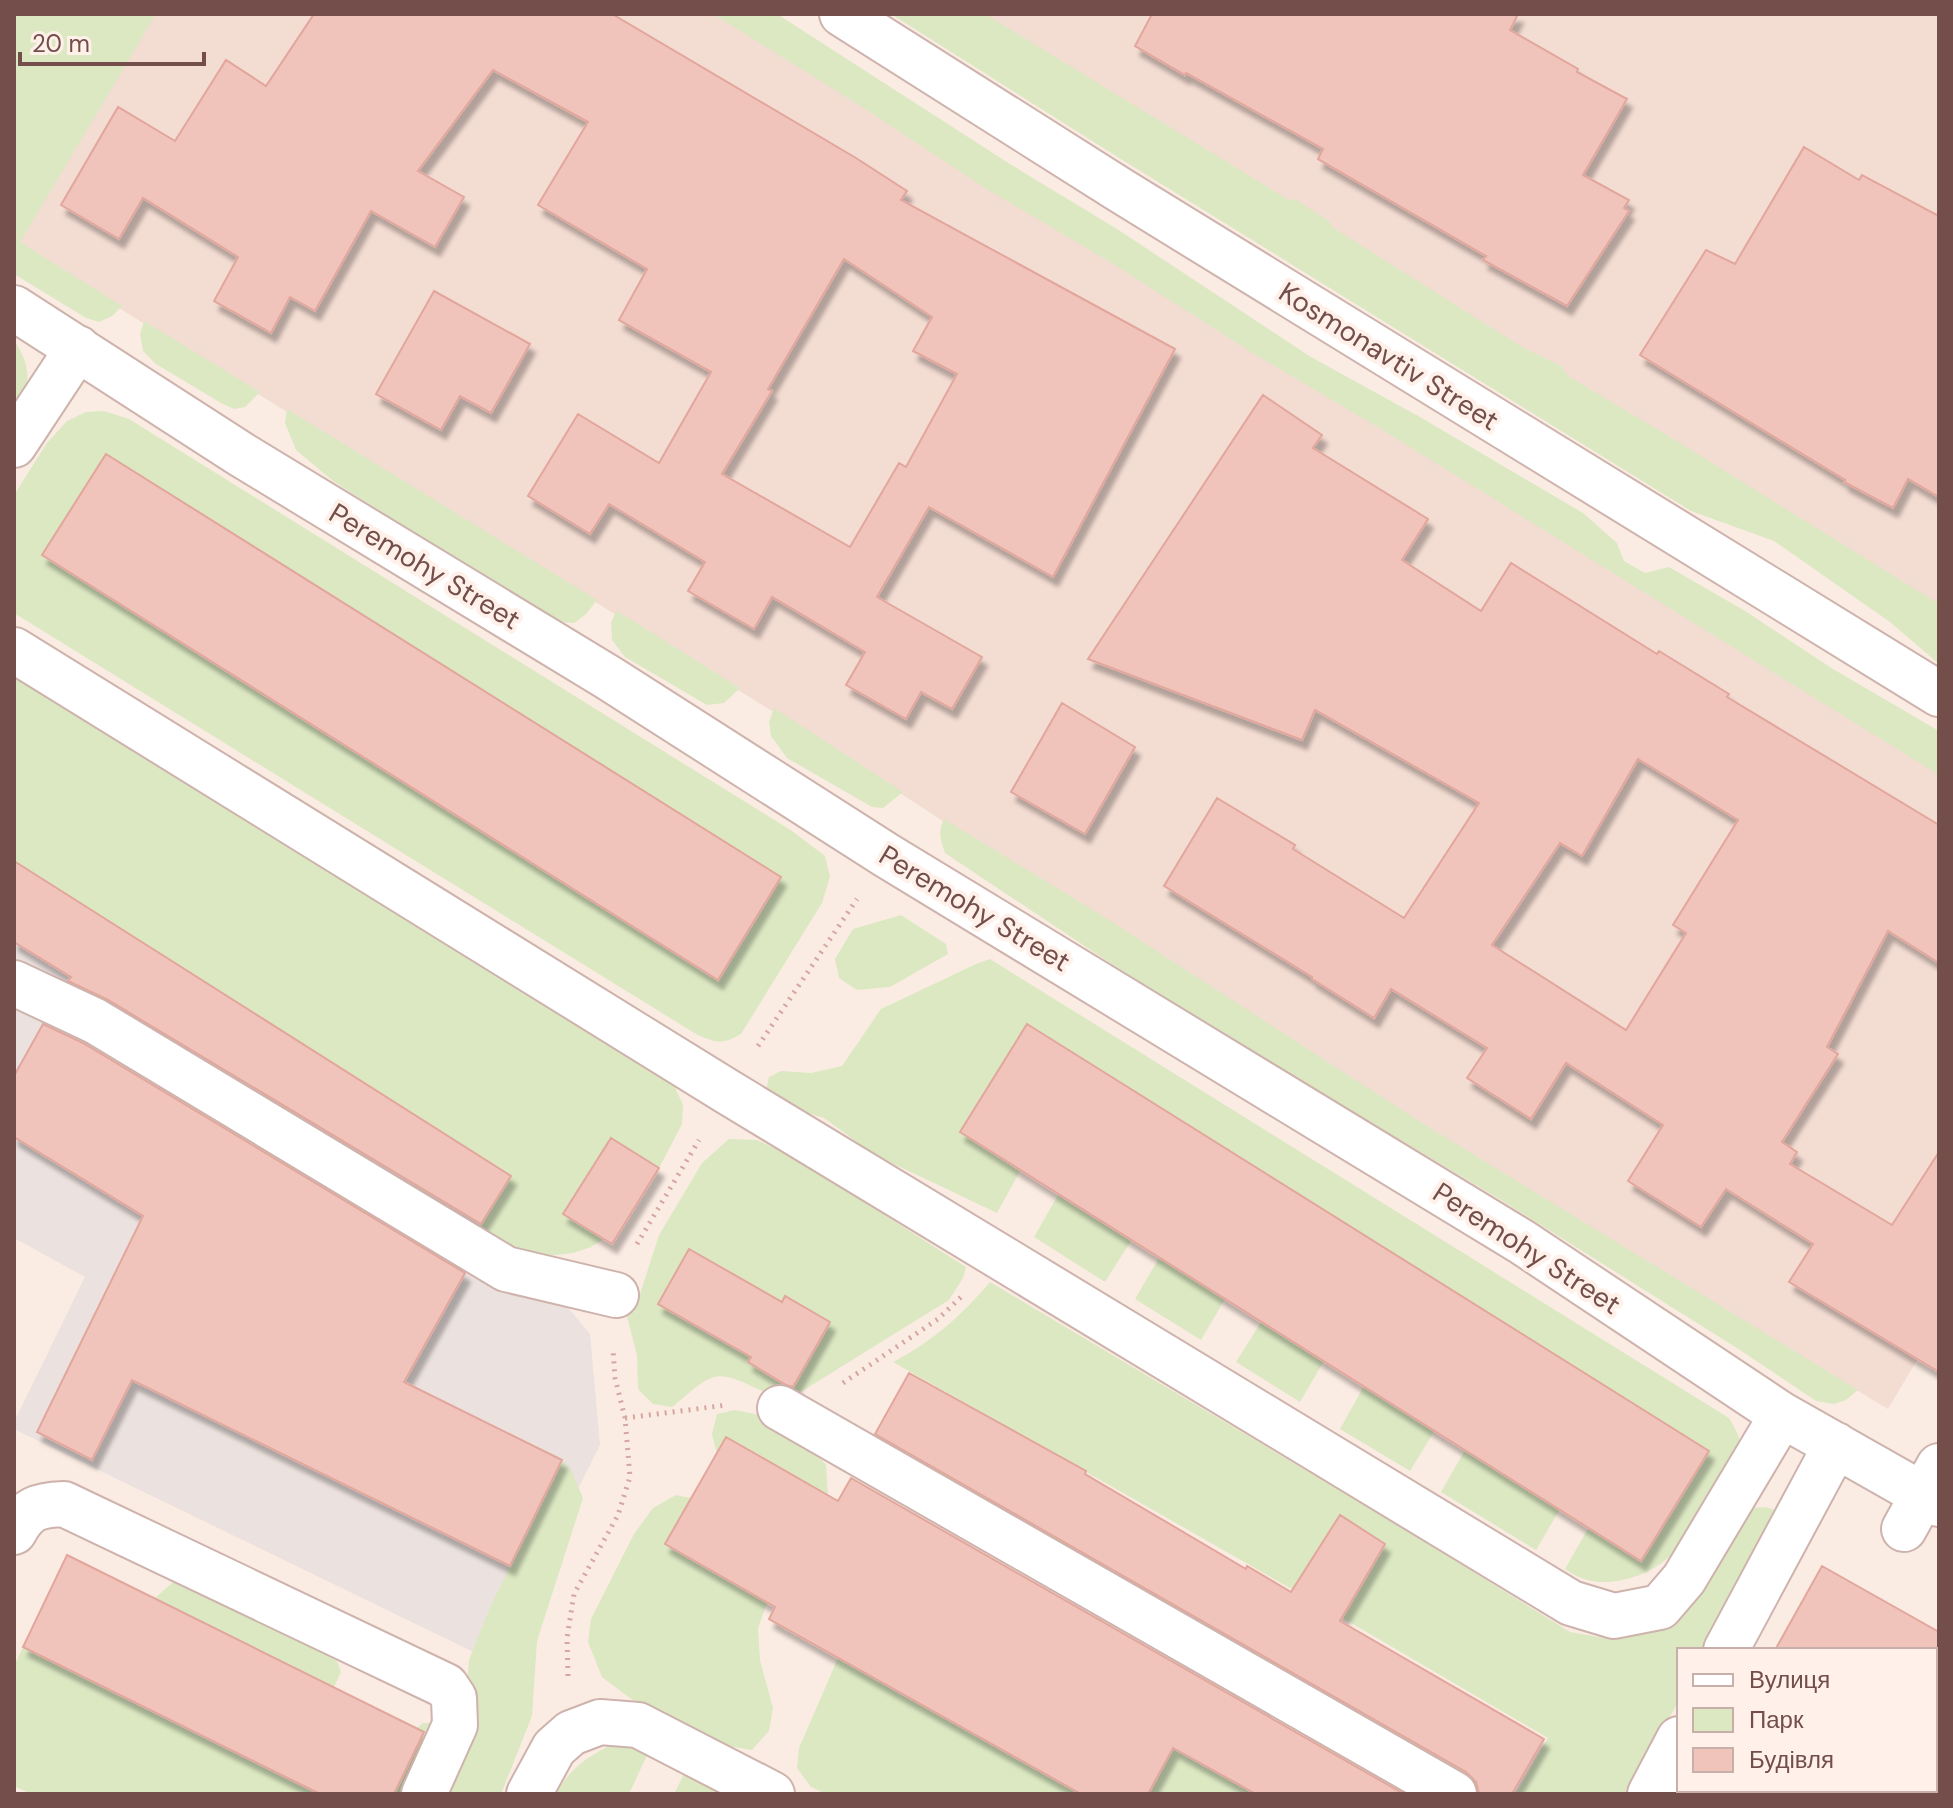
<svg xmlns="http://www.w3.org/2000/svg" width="1953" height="1808" viewBox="0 0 1953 1808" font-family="'DM Sans',sans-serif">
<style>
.residential{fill:#f3dcd2}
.industrial{fill:#ebe1de}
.green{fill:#dbe8c2;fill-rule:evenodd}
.building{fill:#f0c3bb;stroke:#e2a69c;stroke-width:2;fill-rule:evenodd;filter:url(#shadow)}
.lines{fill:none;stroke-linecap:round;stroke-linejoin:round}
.minor-casing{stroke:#ceb3ad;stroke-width:48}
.path{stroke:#d5a69f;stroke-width:5;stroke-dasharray:2 6;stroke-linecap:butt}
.minor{stroke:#fff;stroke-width:44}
.labels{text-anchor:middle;stroke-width:8;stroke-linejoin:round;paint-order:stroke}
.street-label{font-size:28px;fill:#734e4a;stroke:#fff1e9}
</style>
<defs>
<filter id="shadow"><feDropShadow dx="5" dy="9" stdDeviation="2" flood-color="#0004"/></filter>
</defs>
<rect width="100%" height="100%" fill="#fbece3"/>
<path class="residential" d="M14,14H718L1939,773V1323L1888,1409L1584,1226L949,825L803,730L167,338L14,242Z
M980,14H1939V606L1520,348Z"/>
<path class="industrial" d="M14,843L538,1177L506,1233L590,1334L600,1445L492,1661L14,1429V1422L85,1277L14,1238Z"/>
<path class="green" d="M14,14H156L20,242L122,306L112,316L99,322L86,318L14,274Z
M713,14H777L1010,164L1117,229L1311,357L1420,417L1583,513L1617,543L1624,561L1645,573L1669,567L1745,611L1833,669L1939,731V775L1381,429L1251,352L1115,265L985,188L856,103Z
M891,14H985L1289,200L1295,199L1330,222L1332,227L1522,347L1561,366L1568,376L1670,437L1939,604V664L1890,622L1774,541L1691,511L1116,156Z
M144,321L260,392L245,407L234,409L221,403L156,364L143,351L140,334Z
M14,340C23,353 32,373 25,389C23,395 17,400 14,405Z
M287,409L597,600L586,614L574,623L558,622L537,612L333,481L296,450L285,423Z
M104,411L129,419L792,831L825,856L830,877L822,903L741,1034C722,1045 716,1043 696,1034L14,613V495L47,443L67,421L86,412Z
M616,611L630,619L740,688L724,703L707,705L625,657L612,640L611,623Z
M14,671L675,1087L683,1105L682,1124L659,1168L611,1138L564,1213L604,1239L591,1247L573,1253L547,1256L513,1251L479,1227L511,1176L14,861Z
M774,708L903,792L883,808L872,807L787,758L771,736L769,722Z
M944,819L1106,918L1422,1123L1858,1390L1846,1400L1834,1404L1816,1401L1740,1350L1501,1200L1161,997L945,853C940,839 938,832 944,819Z
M901,915L946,944L948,954L890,987L857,990L839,978L835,959L853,929Z
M990,959L1729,1418C1735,1429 1743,1439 1739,1452C1737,1463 1720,1484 1714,1494C1687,1537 1671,1572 1617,1581C1596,1584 1583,1581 1565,1569L1589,1527L1641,1560L1709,1451L1028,1024L960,1132L1020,1171L997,1213L875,1155L824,1118L773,1102L766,1090L769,1077L781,1071L811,1073L842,1066L881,1009L976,964Z
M729,1139L757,1140L795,1158L966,1267L963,1278L949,1300L799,1393C791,1394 782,1397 774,1395C756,1391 732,1372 714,1377C700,1381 683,1399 672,1407L653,1404L638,1389L637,1355L627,1317L639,1297L659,1235L702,1163ZM689,1250L768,1294L658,1304ZM785,1296L830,1322L792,1388L748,1361Z
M1058,1195L1131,1241L1105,1282L1034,1237Z
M1159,1258L1225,1299L1201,1340L1135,1299Z
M990,1282L1406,1530L1570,1632L1604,1638L1647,1628L1677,1614L1702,1592L1752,1508L1766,1507L1780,1512L1706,1650H1679V1700L1628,1794H1516L1548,1738L1346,1620L893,1362C933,1341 961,1316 990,1282Z
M1261,1322L1324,1361L1300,1402L1236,1362Z
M1364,1386L1435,1430L1410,1471L1340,1429Z
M735,1410L765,1416L802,1437L826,1465L828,1495L726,1437L717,1454L712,1434L717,1414Z
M1465,1450L1560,1509L1536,1550L1441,1492Z
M562,1460L572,1472L583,1498L537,1641L532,1716L501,1794H439L465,1709L469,1660L489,1610Z
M676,1495L691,1498L665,1544L767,1602L758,1629L760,1660L773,1708L769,1731L752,1750L728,1746L634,1701L602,1677L588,1642L591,1619L634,1534L653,1508Z
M173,1582L186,1584L337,1661L341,1672L334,1687L155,1598Z
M23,1647L320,1794H31L14,1786V1666Z
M838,1658L1081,1794H826L811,1787L797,1768L799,1748Z
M423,1723H432L411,1794H394L424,1732L417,1728Z
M609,1746L631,1747L648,1753L629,1794H556C570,1769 584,1759 609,1746Z
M1175,1749L1256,1794H1148L1169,1756Z
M685,1772L727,1794H674Z"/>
<path class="building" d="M314,14H612L856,158L907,191L901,200L1175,349L1053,577L929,507L877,597L982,657L952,709L921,692L906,719L846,685L865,652L772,597L754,629L688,591L705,562L609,504L590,534L528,496L578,414L659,463L711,372L619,320L647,269L538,205L588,122L493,70L418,171L464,197L435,247L371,211L315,311L290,297L271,333L214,301L238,257L143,198L119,239L61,205L118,107L175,141L226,60L266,86ZM844,259L932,317L913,351L957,374L906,467L899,463L850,547L722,474L772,391L768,389Z
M1152,14H1518L1510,30L1578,69L1577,72L1627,99L1583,175L1629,200L1624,208L1629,211L1567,306L1483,260L1486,256L1318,159L1323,149L1186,73L1185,75L1135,46Z
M1804,147L1859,180L1862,175L1939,216V497L1908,479L1893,508L1844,482L1845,480L1640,355L1706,250L1735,264Z
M434,291L530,344L491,413L460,396L441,430L376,394Z
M1263,395L1322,435L1313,448L1428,519L1402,560L1481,611L1511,563L1657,654L1659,651L1729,694L1727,697L1939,825V963L1888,931L1827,1047L1838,1054L1782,1142L1797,1152L1790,1164L1892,1225L1939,1152V1372L1789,1282L1813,1244L1726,1189L1701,1227L1628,1181L1663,1125L1566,1063L1531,1119L1467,1078L1487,1048L1391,989L1374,1018L1312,979V977L1164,886L1217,798L1295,845L1293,849L1404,918L1479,803L1315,710L1302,740L1088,659ZM1638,759L1738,820L1673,925L1686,933L1626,1030L1492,945L1560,843L1582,856Z
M106,454L781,877L718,980L42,555Z
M1062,703L1135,747L1085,834L1011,792Z
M14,861L511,1176L481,1224L108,1000L68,981L71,977L14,942Z
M43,1024L83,1043L465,1273L404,1382L562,1460L510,1566L132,1380L92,1460L37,1432L143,1216L14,1137V1076Z
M1027,1024L1709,1451L1641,1561L960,1132Z
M611,1138L659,1168L612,1244L563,1214Z
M689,1249L782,1302L785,1296L830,1322L793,1387L786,1385L748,1362L751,1357L658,1304Z
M909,1373L1086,1471L1085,1474L1246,1569L1247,1566L1291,1592L1340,1515L1385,1544L1340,1621L1544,1739L1512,1794H1479L1476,1782L1466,1772L875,1434Z
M726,1437L838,1501L851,1478L1404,1794H1256L1173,1748L1148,1794H1081L769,1619L775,1607L665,1544Z
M67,1555L424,1732L394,1794H320L23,1647Z
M1822,1566L1939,1632V1650H1775Z"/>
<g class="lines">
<g class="minor-casing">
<path id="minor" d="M842,14L1120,190L1939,694
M14,308L242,455L609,678L886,855L1522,1242L1782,1415L1939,1504
M14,445L78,348
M14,650L728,1092L1571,1603L1614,1616L1660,1607L1684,1579L1782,1415
M14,983L95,1021L506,1269L616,1295
M780,1408L1454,1794
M1904,1529L1939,1466
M14,1532C27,1508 38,1505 64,1504L446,1686L454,1698L455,1725L424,1794
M1726,1650L1836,1445
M1935,1762L1939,1754
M529,1794L554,1748L571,1733L600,1722L638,1725L772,1794
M1650,1794L1679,1739
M1918,1794L1920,1790"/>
</g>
<path class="path" d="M758,1046L857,899
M637,1244L699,1140
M843,1383L938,1319L961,1297
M625,1418L727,1405
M568,1676L567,1638L574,1594L618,1515L630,1477L625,1418L615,1378L613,1350"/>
<use href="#minor" class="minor"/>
</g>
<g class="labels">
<g class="street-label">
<text transform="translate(1389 356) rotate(32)" y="10">Kosmonavtiv Street</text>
<text transform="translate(425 566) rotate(31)" y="10">Peremohy Street</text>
<text transform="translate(975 908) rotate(31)" y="10">Peremohy Street</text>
<text transform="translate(1527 1248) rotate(33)" y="10">Peremohy Street</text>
</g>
</g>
<rect width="1953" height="1808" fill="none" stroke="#734e4a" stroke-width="32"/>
<rect x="1677" y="1648" width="260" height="144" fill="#fff1e9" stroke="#c7b0a9" stroke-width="2"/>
<rect x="1693" y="1674" width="40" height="12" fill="#ffffff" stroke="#c7b0a9" stroke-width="2"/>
<text x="1749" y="1688" font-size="24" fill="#734e4a">Вулиця</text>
<rect x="1693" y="1708" width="40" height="24" fill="#dbe8c2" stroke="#c7b0a9" stroke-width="2"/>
<text x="1749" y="1728" font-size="24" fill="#734e4a">Парк</text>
<rect x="1693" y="1748" width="40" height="24" fill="#f0c3bb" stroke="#c7b0a9" stroke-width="2"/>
<text x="1749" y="1768" font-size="24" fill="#734e4a">Будівля</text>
<path d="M20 52v12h184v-12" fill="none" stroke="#734e4a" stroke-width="4"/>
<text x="32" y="52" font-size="24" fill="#734e4a" stroke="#fff1e9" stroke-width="6" paint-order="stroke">20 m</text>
</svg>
